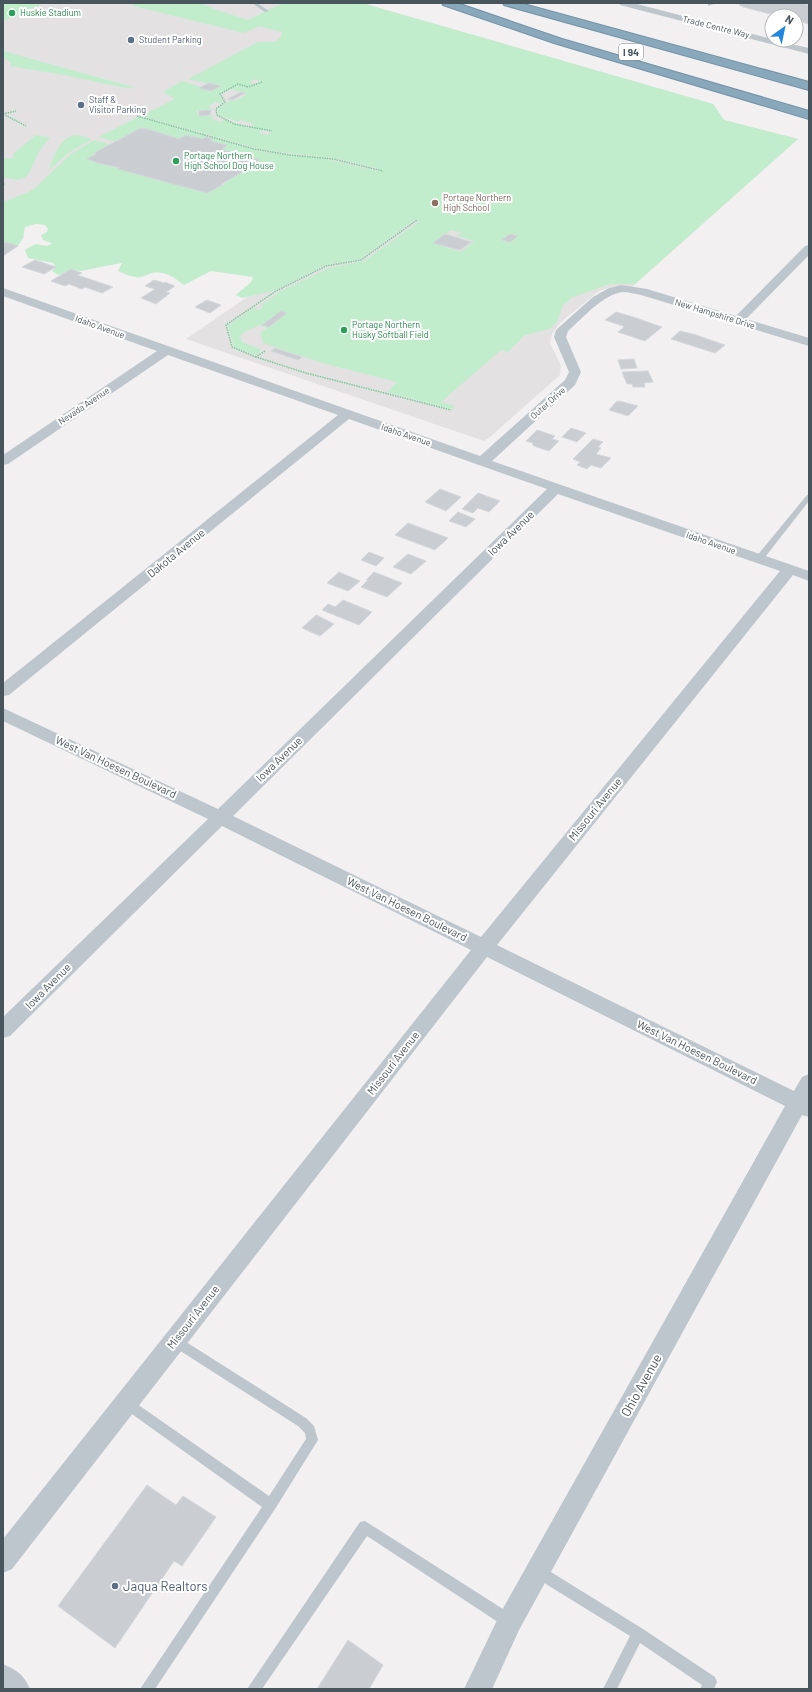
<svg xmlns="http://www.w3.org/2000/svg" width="812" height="1692" viewBox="0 0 812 1692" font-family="Barlow,sans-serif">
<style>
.education{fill:#e3e1e1}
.green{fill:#c1edcd;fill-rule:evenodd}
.building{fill:#caced2;stroke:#d4d7db}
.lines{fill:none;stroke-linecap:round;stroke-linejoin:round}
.motorway-casing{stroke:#7593a8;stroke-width:2}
.path{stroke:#7aca9a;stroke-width:1.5;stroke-dasharray:1.5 1;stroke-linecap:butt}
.service{fill:#bcc6cc;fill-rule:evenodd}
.minor{fill:#bcc6cc;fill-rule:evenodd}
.tertiary{fill:#bcc6cc;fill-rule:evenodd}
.motorway{fill:#8aa8bc;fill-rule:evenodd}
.leisure-dot{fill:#2e9e5b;stroke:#fff;stroke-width:1.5}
.service-dot{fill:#5c6f8a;stroke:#fff;stroke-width:1.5}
.education-dot{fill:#8d6e63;stroke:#fff;stroke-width:1.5}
.labels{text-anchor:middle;stroke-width:4;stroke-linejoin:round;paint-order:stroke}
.far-leisure-label{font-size:9px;fill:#27864d;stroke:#fff;text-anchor:start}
.far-street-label{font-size:9px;fill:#49555c;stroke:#fff}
.far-service-label{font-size:9px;fill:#4e5e75;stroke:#fff;text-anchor:start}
.far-education-label{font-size:9px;fill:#785e54;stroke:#fff;text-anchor:start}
.shield{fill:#fff;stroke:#80888d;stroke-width:1}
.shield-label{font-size:10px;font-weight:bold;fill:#49555c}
.street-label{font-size:11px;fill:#49555c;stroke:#fff}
.near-street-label{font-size:13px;fill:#49555c;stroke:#fff}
.near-service-label{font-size:13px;fill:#4e5e75;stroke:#fff;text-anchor:start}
</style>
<rect width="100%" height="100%" fill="#f2f0f0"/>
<path class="education" d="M3,3H362L713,104L724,120L798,139L632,287L615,286L599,291L561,322L552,334L550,343L561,366L560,375L490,437L484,441L186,339L310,254L78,182L3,224Z"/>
<path class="green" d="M3,3H44L3,21Z
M126,3H201L214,9L248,20L283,3H362L713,104L724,120L798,139L635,284H610L573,297L563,305L557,322L550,329L525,335L508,352L501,350L441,402L455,406L452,409L387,392L397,382L322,363L263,343L260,333L267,328L259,325C252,330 245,330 240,336L242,342L260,349L261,351L256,355L234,347L228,326L254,308L259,310L263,307L260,306L279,292L329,268L364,261L420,221L414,220L360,259L325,265L273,291L242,298L236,295L251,282L253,277L211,271L184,285C174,277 163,269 149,274C146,275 143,277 140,277C133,278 125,274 118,271L122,263L80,271L71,269L59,275L52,271L56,267L53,263L28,258L25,250L35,244L47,246L52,243L43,240L41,235L47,232L48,229L45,225L36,224L25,227L23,238L18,246L3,242V202L29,192L36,187L71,154L94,140L113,145L95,153L96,154L88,159L96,161L95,162L169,182V183L171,184L173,183L197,191L218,188L247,168L253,166L252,165L259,160L251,158L252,157L222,150L226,145L210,141L213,138L263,152L325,159L378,171L381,169L339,159L263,150L141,116L175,99L163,92L182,81L201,87L200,88L220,86L188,79L258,42H276L282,35V32L259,26L244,33L133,6L135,5ZM255,79L262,82L248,88L238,85L231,89L247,94L235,101L231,100L218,109L219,115L238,122L240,120L254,124L250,127L272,131L267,135L259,133L263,130L248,128L225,120L220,122L210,118L215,116L197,115V111L213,109L208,107L215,102L221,103L223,102L219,94L238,84L247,87L254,84L250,82ZM451,230L462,233L457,236L474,241L461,252L434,243Z
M3,51L122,84L136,87L126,88L64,75L10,66L11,62L3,58Z
M138,117H140L207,136L203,139L186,135L179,139L151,130L131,133L117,142L99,137Z
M36,135L50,138C45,143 40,149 37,156C28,176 28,184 3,177V159L14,158L13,154Z
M77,135L92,139L70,152L49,170C53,157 61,135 77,135Z"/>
<path class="building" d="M741,3H801L809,5V24L796,20V16H778L743,7H744L739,5Z
M209,83L221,86L211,91L199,88Z
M241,92L245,93L232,100L228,99Z
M211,110L210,115L199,116V111Z
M141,128L151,130L179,139L186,135L203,139L205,137L213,139L210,141L227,145L222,150L253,157L251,158L259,160L252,165L253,166L221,184L222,185L207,193L118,169L120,168L98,163L87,159L96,154L94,153Z
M445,234L471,242L460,250L433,243Z
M510,234L518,236L510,242L502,240Z
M3,242L9,243L18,246L3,256Z
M35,260L56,267L44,274L22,267Z
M71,269L82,273L77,275L113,287L102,293L85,287L82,289L69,284L65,286L51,281Z
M154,280L164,283L165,282L175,286L166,292L170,293L156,304L141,298L155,289L145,286Z
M207,300L221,305L210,313L195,307Z
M281,311L287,313L269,327L262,325Z
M616,312L633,317L662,327L645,341L618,332L624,327L623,326L605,320Z
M680,331L696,335L725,345L715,353L671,339Z
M275,348L302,357L298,360L271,351Z
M634,359L637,368L621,369L618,360Z
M648,371L653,382L644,383L645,387H633L632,384H627L622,372Z
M619,401L638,406L628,416L609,410L616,402Z
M571,428L586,433L577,442L562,437Z
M537,430L555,436L552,439L559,441L549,451L534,446L532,444L533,443L526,441Z
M593,439L603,442L598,447L601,448L596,454L611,458L601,468L591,465L587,469L577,465L580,462L573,459Z
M440,489L461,497L446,511L425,502Z
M478,493L500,501L489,512L478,508L473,513L462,509Z
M458,512L475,519L466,527L449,521Z
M408,523L448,538L435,550L395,535Z
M369,552L384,558L376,566L361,560Z
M408,554L426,561L411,574L393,567Z
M339,572L360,581L348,591L327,583Z
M374,572L402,583L387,597L361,587L368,580H366Z
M343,600L372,612L359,625L322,610L328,604L335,607Z
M316,615L334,624L320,636L302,628Z
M147,1485L176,1505L183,1496L216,1517L182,1566L174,1561L115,1648L58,1606Z
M348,1640L383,1665L369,1689H317Z"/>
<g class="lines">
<g class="motorway-casing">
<path id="motorway" d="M442,3H457L562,39L809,111V119L554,43L443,5Z
M503,3H520L809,82V90L504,5Z"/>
</g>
<path class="path" d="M262,82L248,87L238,84L220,94L225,102L216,109L217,115L234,124L272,131
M87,101L103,106
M113,109L119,110
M3,114L26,126
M3,114L16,111
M137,116L254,149L290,155L333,159L383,171
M3,184H5
M265,351L256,357L306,373L451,410
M256,357L232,347L226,325L276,291L326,266L361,260L417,220"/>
<path class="service" d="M252,3H257L269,11L265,12Z
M711,3H717L708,6V4Z
M809,494V501L762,561H756V557L807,495Z
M175,1335L306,1418L314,1426L318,1440L275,1509L155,1689H140L262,1507L122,1407L120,1403L122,1399L126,1397L130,1399L269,1496L306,1439L305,1433L298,1426L171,1345L169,1341L171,1337Z
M365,1521L514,1616L516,1621L514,1626L509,1628L504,1626L367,1536L262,1689H247L360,1522Z
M538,1564L643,1629L715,1677L717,1682L714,1689H700L702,1685L640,1643L617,1689H603L630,1636L533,1576L531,1571L533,1566Z"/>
<path class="minor" d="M619,3H633L772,39V40L809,48V54L620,5Z
M809,245V255L746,319L809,338V346L641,295C635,294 629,292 623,292C603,294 582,319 568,331L566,337L581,372L575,385L492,461L809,571V581L793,575L497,945L794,1091L802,1077L809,1074V1117L802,1115L519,1630L492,1689H464L501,1612L785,1106L487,957L12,1569L3,1573V1539L471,950L222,826L10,1036L3,1038V1017L208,819L3,721V708L218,809L547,489L349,419L9,695L3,696V683L338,415L168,355L8,464L3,465V455L157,351L3,296V288L480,456L565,380L569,372L554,337L556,330L593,297L609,288L621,285L647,289L736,316L805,246ZM558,494L780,571L481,937L233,816Z"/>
<path class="tertiary" d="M3,1664C18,1671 23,1674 30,1689H3Z"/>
<use href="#motorway" class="motorway"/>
</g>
<g class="leisure-dot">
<circle cx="12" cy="13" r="4"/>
<circle cx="176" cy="161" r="4"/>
<circle cx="344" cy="330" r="4"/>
</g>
<g class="service-dot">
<circle cx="131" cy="40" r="4"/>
<circle cx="81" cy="105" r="4"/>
<circle cx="115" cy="1586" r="4"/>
</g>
<circle class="education-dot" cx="435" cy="203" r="4"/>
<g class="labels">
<g class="far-leisure-label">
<text x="20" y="16">Huskie Stadium</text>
<text x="184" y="159">Portage Northern<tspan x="184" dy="10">High School Dog House</tspan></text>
<text x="352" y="328">Portage Northern<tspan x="352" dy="10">Husky Softball Field</tspan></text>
</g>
<g class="far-street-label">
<text transform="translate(716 27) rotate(14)" y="3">Trade Centre Way</text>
<text transform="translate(715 314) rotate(17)" y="3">New Hampshire Drive</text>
<text transform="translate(100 327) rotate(20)" y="3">Idaho Avenue</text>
<text transform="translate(548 403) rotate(-42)" y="3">Outer Drive</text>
<text transform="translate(84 406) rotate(-34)" y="3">Nevada Avenue</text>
<text transform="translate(406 435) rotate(19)" y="3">Idaho Avenue</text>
<text transform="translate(711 543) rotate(19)" y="3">Idaho Avenue</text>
</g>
<g class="far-service-label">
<text x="139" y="43">Student Parking</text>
<text x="89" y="103">Staff &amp;<tspan x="89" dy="10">Visitor Parking</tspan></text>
</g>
<g class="far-education-label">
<text x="443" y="201">Portage Northern<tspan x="443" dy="10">High School</tspan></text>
</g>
<rect class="shield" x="619" y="44" width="24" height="16" rx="3"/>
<g class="shield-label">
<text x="631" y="56">I 94</text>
</g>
<g class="street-label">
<text transform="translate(511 533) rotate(-44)" y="4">Iowa Avenue</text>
<text transform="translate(176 553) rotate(-39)" y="4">Dakota Avenue</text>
<text transform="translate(279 759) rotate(-44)" y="4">Iowa Avenue</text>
<text transform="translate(116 767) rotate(25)" y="4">West Van Hoesen Boulevard</text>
<text transform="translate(595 809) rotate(-51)" y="4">Missouri Avenue</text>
<text transform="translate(407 909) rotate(26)" y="4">West Van Hoesen Boulevard</text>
<text transform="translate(48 986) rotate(-45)" y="4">Iowa Avenue</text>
<text transform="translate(697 1052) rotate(26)" y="4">West Van Hoesen Boulevard</text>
<text transform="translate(393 1063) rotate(-52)" y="4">Missouri Avenue</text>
<text transform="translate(193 1317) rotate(-52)" y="4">Missouri Avenue</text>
</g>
<g class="near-street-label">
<text transform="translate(641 1385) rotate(-61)" y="5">Ohio Avenue</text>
</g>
<g class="near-service-label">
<text x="123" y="1591">Jaqua Realtors</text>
</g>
</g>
<rect width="812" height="1692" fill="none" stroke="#49555c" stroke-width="8"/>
<g transform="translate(784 28) rotate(33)"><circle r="19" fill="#ffffff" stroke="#b6bbbe"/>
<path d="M0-3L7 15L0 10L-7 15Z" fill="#2287da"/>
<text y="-6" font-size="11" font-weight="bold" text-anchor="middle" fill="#49555c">N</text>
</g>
</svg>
